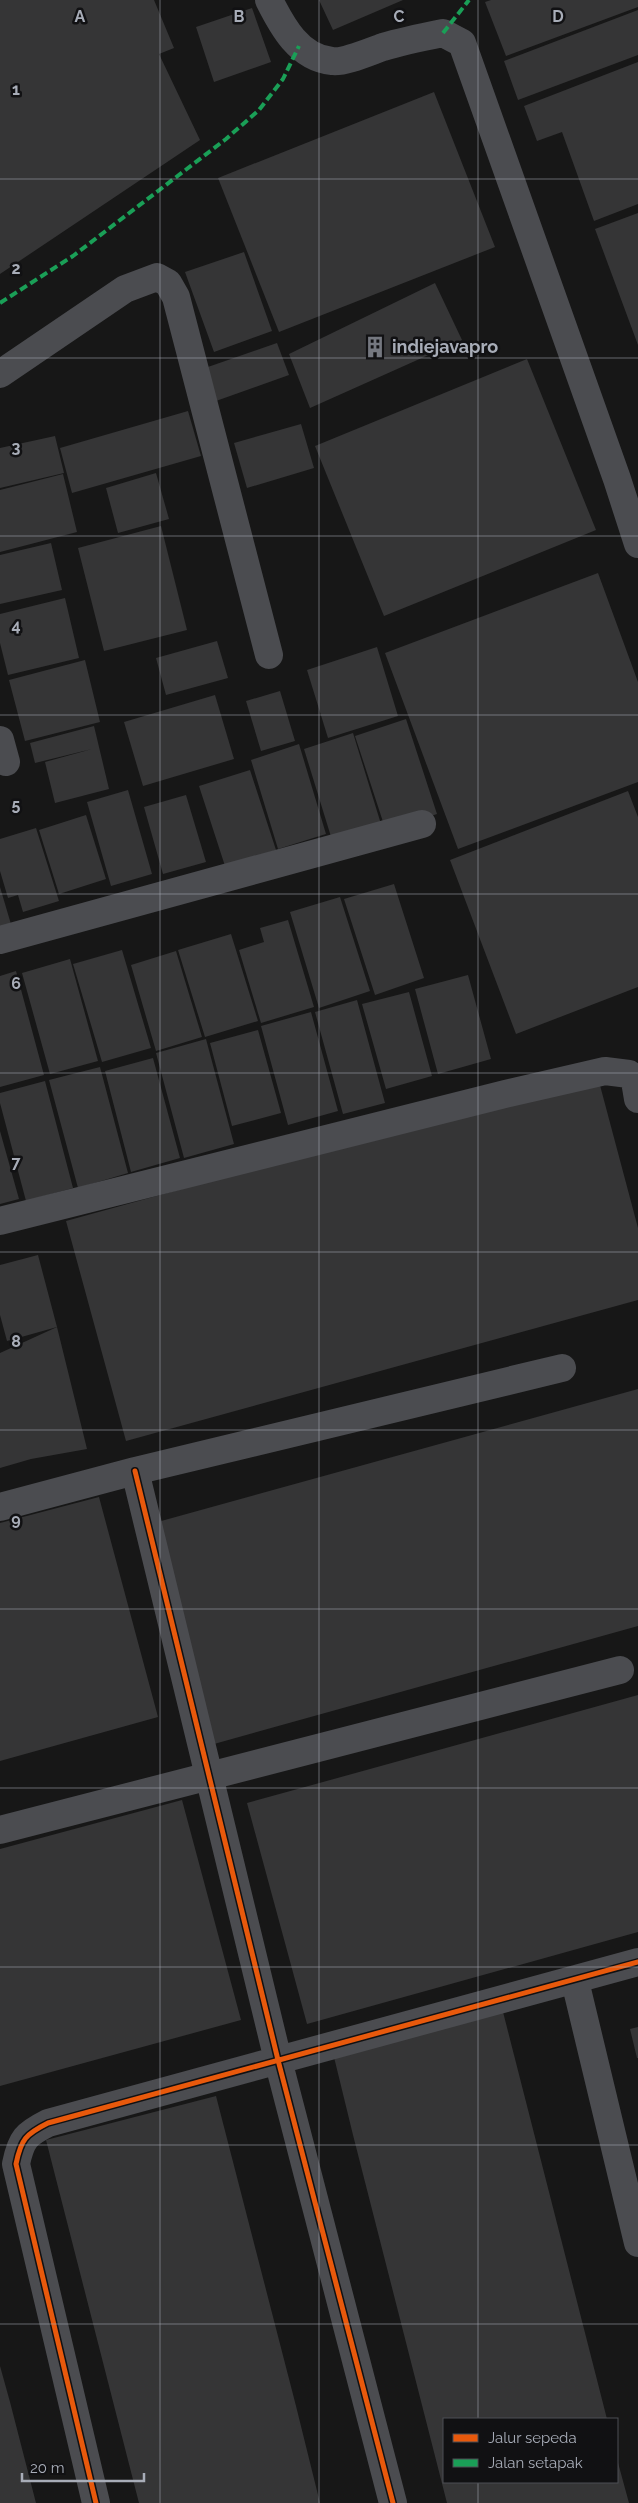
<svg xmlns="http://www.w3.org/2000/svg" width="638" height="2503" viewBox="0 0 638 2503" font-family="Raleway,sans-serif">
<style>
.building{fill:#353536}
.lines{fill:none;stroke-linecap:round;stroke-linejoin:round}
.minor{stroke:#4b4c50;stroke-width:28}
.quiet{stroke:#1a9f57;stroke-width:4;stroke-dasharray:8 4;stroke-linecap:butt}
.cycleway-casing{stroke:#111113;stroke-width:8}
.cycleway{stroke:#e8590c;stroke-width:5}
.grid{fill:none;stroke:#a8adb8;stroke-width:1;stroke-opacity:0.55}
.labels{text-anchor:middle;stroke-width:5;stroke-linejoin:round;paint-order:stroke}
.poi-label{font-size:18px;font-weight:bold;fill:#a8adb8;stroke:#111113;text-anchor:start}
.grid-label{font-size:16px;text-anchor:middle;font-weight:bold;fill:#a8adb8;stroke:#111113;stroke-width:5;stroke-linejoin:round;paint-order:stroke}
</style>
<rect width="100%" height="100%" fill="#171717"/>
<path class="building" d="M0,0H154L174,48L159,54L200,140L0,274Z
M319,0H403L333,30Z
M491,0H638V7L506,56L485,2Z
M252,8L271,62L214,82L196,27Z
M638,10V55L518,100L504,61Z
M638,62V204L594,221L562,132L537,141L524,106Z
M434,92L495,247L279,332L218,178Z
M638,213V345L595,229Z
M244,252L272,331L214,352L185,272Z
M435,283L462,340L310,408L289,354Z
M277,343L289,375L216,401L205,368Z
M527,359L596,530L384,616L315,446Z
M188,411L201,456L72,493L60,448Z
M301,424L314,468L247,488L234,443Z
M55,436L64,473L0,488V448Z
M156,473L169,519L118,533L106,488Z
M63,474L77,532L0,552V490Z
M161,526L187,630L104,651L78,548Z
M51,543L62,590L0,604V555Z
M598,573L638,682V782L458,849L385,653Z
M65,598L79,658L8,675L0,643V614Z
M217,641L228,678L166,695L156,658Z
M377,647L398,716L328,738L307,670Z
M85,660L100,722L25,741L9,680Z
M280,691L295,741L261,751L246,701Z
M215,695L234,759L143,786L124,722Z
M406,719L437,814L386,831L355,736Z
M94,726L109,789L55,803L45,762L92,749L35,763L30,743Z
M353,733L381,824L332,840L304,749Z
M299,744L326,834L278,849L251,760Z
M250,770L276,850L225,866L199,786Z
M128,790L152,874L111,886L87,802Z
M628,791L638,817V987L516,1034L450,860Z
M186,795L206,862L163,874L144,807Z
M86,815L106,879L59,894L39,830Z
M36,828L59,901L23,912L18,895L8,898L0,871V839Z
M394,884L424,978L375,995L344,899Z
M0,887L13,931L0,935Z
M340,897L370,991L319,1008L290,912Z
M288,920L314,1007L261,1023L239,950L264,942L260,928Z
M231,934L258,1021L205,1037L178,950Z
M122,950L151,1048L102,1062L73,964Z
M176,951L202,1037L156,1051L131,965Z
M70,959L98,1061L50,1074L22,973Z
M16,971L44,1075L0,1087V976Z
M468,975L491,1059L438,1074L415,989Z
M409,992L432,1076L386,1089L362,1004Z
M357,1000L385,1103L343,1114L315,1012Z
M311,1012L338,1111L288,1125L261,1026Z
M258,1030L281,1113L232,1126L210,1043Z
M206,1039L234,1144L184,1158L156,1053Z
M153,1058L180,1158L131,1172L105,1071Z
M100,1067L128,1173L78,1188L49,1080Z
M597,1074L638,1228V1300L126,1441L66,1221Z
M45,1081L73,1188L26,1201L0,1103V1093Z
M0,1131L19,1199L0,1204Z
M38,1255L57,1327L7,1341L0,1315V1265Z
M57,1327L87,1449L31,1459L0,1468V1353Z
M638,1389V1626L214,1744L154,1523Z
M99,1497L158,1717L0,1761V1523Z
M638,1695V1932L307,2024L247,1803Z
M182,1800L241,2020L0,2086V1849Z
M502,2008L607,2419H444V2482H617V2459L629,2503H447L353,2135L333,2053Z
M638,2027V2058H637L630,2029Z
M216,2096L296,2406L320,2503H139L46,2140Z
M0,2366L10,2402L36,2503H0Z"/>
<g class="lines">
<path class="minor" d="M269,0C282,26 299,58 332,61C344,63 371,51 383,47C403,41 423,37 443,33L462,43L617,479L638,544
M0,374L125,289L157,277L168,283L176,297L269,655
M0,740L6,762
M0,940L422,824
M0,1221L505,1094L605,1071L629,1074L635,1081L638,1099
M135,1471L278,2060L393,2503
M0,1507L135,1471L562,1368
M0,1830L620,1670
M575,1981L638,2243
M96,2503L16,2164C21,2139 26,2134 48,2123L638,1962"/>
<path class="quiet" d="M443,33L469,0
M0,303L73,256L226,139L259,110L283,79L299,46"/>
<g class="cycleway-casing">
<path id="cycleway" d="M135,1471L278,2060L393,2503
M96,2503L16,2164C21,2139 26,2134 48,2123L638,1962"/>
</g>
<use href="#cycleway" class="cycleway"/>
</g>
<path class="grid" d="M160,0V2503M319,0V2503M478,0V2419M0,179H638M0,358H638M0,536H638M0,715H638M0,894H638M0,1073H638M0,1252H638M0,1430H638M0,1609H638M0,1788H638M0,1967H638M0,2145H638M0,2324H638M478,2482V2503"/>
<defs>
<g id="building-bare" transform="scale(1.725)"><path d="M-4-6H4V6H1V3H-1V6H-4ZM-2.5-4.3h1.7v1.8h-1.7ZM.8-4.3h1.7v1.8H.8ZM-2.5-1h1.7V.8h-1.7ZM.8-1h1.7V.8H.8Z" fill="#757880" stroke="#111113" stroke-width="2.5" paint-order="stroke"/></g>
</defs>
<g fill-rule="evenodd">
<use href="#building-bare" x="375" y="347"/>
</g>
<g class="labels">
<g class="poi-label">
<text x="392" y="353">indiejavapro</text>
</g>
</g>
<g class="grid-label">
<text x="80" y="22">A</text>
<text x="239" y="22">B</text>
<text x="399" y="22">C</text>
<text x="558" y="22">D</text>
<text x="16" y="95">1</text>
<text x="16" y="274">2</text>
<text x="16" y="453">3</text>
<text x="16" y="631">4</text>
<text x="16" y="810">5</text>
<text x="16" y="989">6</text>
<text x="16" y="1168">7</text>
<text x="16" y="1347">8</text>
<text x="16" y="1525">9</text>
</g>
<rect x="443" y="2418" width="175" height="65" fill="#111113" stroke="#4d4f55"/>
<rect x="453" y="2434" width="25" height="8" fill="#e8590c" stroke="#4d4f55"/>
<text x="488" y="2443" font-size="15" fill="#a8adb8">Jalur sepeda</text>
<rect x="453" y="2459" width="25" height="8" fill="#1a9f57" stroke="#4d4f55"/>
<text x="488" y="2468" font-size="15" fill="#a8adb8">Jalan setapak</text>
<path d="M22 2473v8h122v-8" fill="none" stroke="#a8adb8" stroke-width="2.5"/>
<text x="30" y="2473" font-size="15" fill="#a8adb8" stroke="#111113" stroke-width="4" paint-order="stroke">20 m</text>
</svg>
